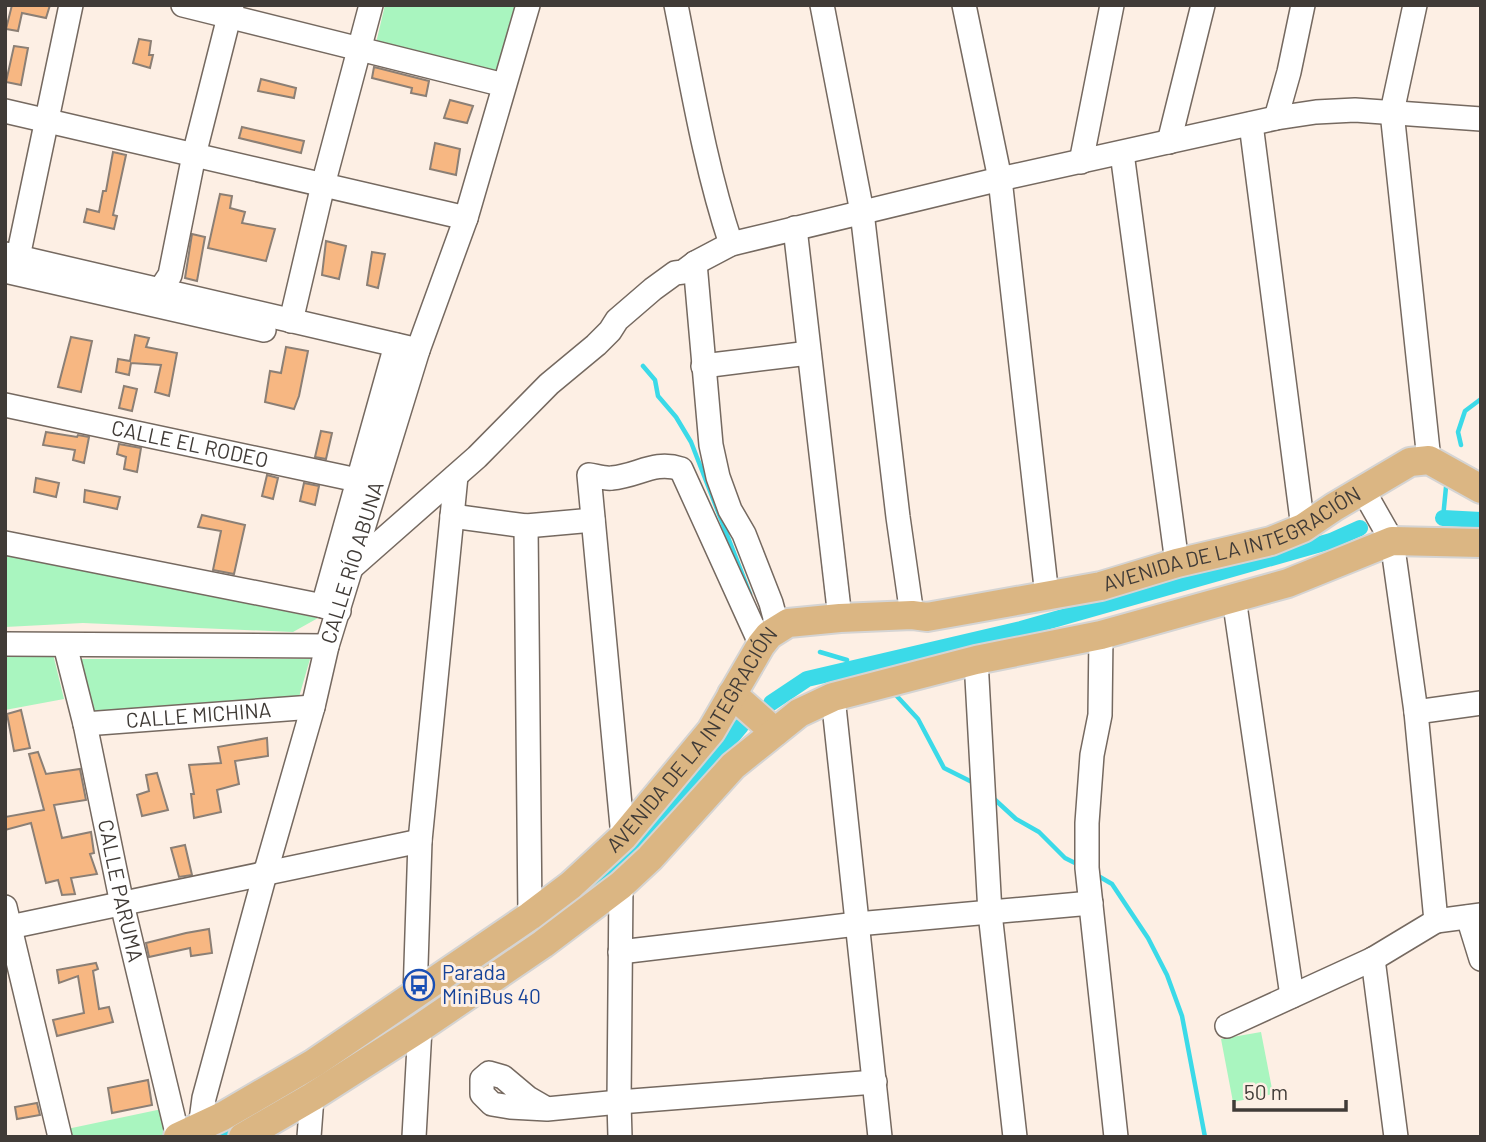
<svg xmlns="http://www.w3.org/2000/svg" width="1486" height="1142" viewBox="0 0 1486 1142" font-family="Barlow,sans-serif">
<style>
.green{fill:#a9f5bf}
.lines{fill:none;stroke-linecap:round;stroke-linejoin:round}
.stream{stroke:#3bdae8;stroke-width:4.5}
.canal{stroke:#3bdae8;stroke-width:16}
.building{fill:#f7b782;stroke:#8b7f75;stroke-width:2}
.minor-casing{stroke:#756960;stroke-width:26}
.major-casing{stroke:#d5d4d3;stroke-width:32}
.minor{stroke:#fff;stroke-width:23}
.major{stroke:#dbb683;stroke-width:28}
.labels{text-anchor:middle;stroke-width:6;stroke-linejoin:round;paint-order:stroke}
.street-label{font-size:21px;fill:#403b37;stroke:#fdefe4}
.transit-label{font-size:21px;fill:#164399;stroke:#fdefe4;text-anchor:start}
</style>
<rect width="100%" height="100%" fill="#fdefe4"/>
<path class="green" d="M385,5H517L499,74L376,43Z
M5,554L318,618L293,632L83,623L5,627Z
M53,654L64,699L5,710V655Z
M81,659H310L299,697L94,712Z
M1261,1032L1273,1094L1233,1102L1221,1039Z
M162,1109L167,1134L158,1137H69L67,1129Z"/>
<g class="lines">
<path class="stream" d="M643,366L655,380L658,396L676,417L691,442L750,594
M1461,445L1458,432L1465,411L1481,399
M1443,518L1446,487
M820,652L847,660
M894,693L918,719L944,768L974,783
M992,797L1016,819L1039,832L1065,858L1075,863
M1100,877L1112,884L1148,938L1167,975L1182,1016L1205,1137"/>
<path class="canal" d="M1443,518L1481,520
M771,703L807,679L1021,629L1331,541L1360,528
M415,1011L523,940L597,881L655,828L741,726
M335,1067L379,1034
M215,1137L251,1119"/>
</g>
<path class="building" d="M12,5H50L46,18L22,13L18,31L6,29Z
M139,39L151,41L149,55H153L150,68L133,63Z
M14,46L28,48L21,85L6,82Z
M374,67L429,81L426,96L411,93L412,88L372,78Z
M261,79L296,88L294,98L258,91Z
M450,100L473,106L467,123L444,118Z
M242,127L304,141L301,153L239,138Z
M435,143L460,149L456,175L430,169Z
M113,152L126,155L113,215L117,216L114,229L84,222L87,209L99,212L103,191H106Z
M220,194L232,196L230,208L245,212L242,223L275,229L266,261L208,248Z
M192,234L205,237L197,281L185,278Z
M326,241L346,246L339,279L322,275Z
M372,252L385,254L378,288L367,285Z
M135,335L149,338L146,347L177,353L169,396L155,392L161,365L131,363L129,375L116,372L118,359L130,361Z
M71,337L92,341L81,392L58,387Z
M286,347L308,351L299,396L294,409L265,402L270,371L281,373Z
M124,386L137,389L132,411L119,408Z
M321,431L332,433L326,459L315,457Z
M46,432L77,437L78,435L89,437L84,463L73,460L75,450L43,445Z
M119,444L141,448L137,472L124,469L126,457L117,454Z
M267,475L278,478L273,499L262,496Z
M36,478L59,483L56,497L34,492Z
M304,483L319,486L315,505L300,501Z
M85,490L120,497L117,509L84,502Z
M202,515L245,525L234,574L213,570L221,531L198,527Z
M21,710L30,748L14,751L7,714Z
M267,738L268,756L235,761L239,784L217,790L221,812L194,818L191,794H194L189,765L221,763L218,747Z
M38,752L46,774L80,769L86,800L54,805L62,838L91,832L94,853L90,854L97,874L71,878L75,894L62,895L58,880L46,883L31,823L5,830V817L44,810L29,754Z
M157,773L168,810L142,816L137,795L149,791L146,775Z
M185,845L192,875L179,877L171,848Z
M209,929L212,953L191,956L190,948L149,957L146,943L186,933Z
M96,963L98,969L93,971L99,1009L109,1007L113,1022L57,1036L53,1020L84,1013L78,976L59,983L57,970Z
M148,1080L152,1105L112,1113L108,1088Z
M37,1103L40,1115L17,1119L15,1107Z"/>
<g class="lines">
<g class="minor-casing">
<g id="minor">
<path d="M183,5L504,85"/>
<path d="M676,5C692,85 705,166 731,244"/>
<path d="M822,5L862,212L898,517L912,615"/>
<path d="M964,5L1000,179L1047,596"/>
<path d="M1415,5L1392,112L1429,460"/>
<path d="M5,111L466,218"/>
<path d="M1276,118L1289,72L1303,5"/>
<path d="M1251,124L1303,528"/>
<path d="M1169,142L1203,5"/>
<path d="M1122,153L1177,563"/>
<path d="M1081,162L1112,5"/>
<path d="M795,228L840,618"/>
<path d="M5,254L418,350"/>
<path d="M18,257L71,5"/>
<path d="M695,263L711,445L718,477L730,510L744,534L771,603L778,629"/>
<path d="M5,271L264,330"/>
<path d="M151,297L160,290L170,275L194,155L232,5"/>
<path d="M291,321L323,185L371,5"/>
<path d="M703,366L809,353"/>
<path id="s1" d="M5,405L376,484"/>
<path d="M452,516L526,526L593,520"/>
<path d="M526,526L530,916"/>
<path d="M5,543L323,606L339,611"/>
<path d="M352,567L477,457L549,384L596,345L610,331L617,320L653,289L675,273L683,272L695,263L731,244L1000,179L1276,118L1316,112L1355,110L1481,119"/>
<path d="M1234,598L1292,996"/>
<path d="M323,606L396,345"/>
<path d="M1101,635L1100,715L1092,755L1087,823V868L1116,1137"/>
<path d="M5,644L327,646"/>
<path id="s2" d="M65,645L85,724L122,904L178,1137"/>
<path d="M976,660L990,913L1015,1137"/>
<path d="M833,697L880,1137"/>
<path d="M1416,712L1481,703"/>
<path id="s3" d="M85,724L313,707"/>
<path d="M623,837L589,475C596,476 605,479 612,478C638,476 654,460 681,469L761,645"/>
<path d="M5,907L60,1137"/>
<path d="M1468,917L1481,959"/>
<path d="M1436,921L1481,915"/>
<path d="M5,928L420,841"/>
<path d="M620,952L857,924L1091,903"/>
<path d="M1373,959L1396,1137"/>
<path d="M415,996L420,841L456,476"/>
<path d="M1227,1026L1373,959L1436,921L1416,712L1392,541L1363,490"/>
<path d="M547,1109L528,1098L503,1077L489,1073L482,1079V1094L492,1104L510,1107L547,1109L619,1102L875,1082"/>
<path id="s4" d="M200,1128L204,1098L265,874L313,707L327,646L418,350L466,218L528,5"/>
<path d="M309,1137L312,1097"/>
<path d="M414,1137L420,1028"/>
<path d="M620,1137L619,1102L621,885"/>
</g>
</g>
<g class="major-casing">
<g id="major">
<path d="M732,694L775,732"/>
<path id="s5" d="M178,1137L223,1116L314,1063L530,916L571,885L623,837L711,731L761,645L769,635L788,623L840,618L912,615L927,617L1101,586L1177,563L1271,541L1303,528L1334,507L1410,462L1429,460L1481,489"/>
<path d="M243,1137L312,1097L420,1028L543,944L621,885L650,858L733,766L799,713L833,697L976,660L1101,635L1288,583L1392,541L1481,543"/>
</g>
</g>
<use href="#minor" class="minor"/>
<use href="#major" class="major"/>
</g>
<defs>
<g id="bus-ring" transform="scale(1.575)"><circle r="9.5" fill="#fdefe4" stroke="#1a4fb4" stroke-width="1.5"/><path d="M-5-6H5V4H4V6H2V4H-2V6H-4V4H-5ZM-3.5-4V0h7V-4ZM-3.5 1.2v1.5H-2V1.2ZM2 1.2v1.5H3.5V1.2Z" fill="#1a4fb4"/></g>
</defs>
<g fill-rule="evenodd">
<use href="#bus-ring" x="419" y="985"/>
</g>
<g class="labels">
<g class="street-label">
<text dy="7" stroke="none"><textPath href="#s1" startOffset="189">CALLE EL RODEO</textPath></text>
<text dy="7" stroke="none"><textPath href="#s5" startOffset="1267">AVENIDA DE LA INTEGRACIÓN</textPath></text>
<text dy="7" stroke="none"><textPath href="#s4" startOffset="586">CALLE RÍO ABUNA</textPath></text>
<text dy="7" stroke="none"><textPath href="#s3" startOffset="114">CALLE MICHINA</textPath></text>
<text dy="7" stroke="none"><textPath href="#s5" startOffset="658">AVENIDA DE LA INTEGRACIÓN</textPath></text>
<text dy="7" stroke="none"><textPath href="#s2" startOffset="252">CALLE PARUMA</textPath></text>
</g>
<g class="transit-label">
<text x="442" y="980">Parada<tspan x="442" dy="24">MiniBus 40</tspan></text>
</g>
</g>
<rect width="1486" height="1142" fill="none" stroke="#403b37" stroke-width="14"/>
<path d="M1234 1100v10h112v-10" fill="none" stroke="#403b37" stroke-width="3.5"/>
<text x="1244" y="1100" font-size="21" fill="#403b37" stroke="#fdefe4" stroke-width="5" paint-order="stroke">50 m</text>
</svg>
